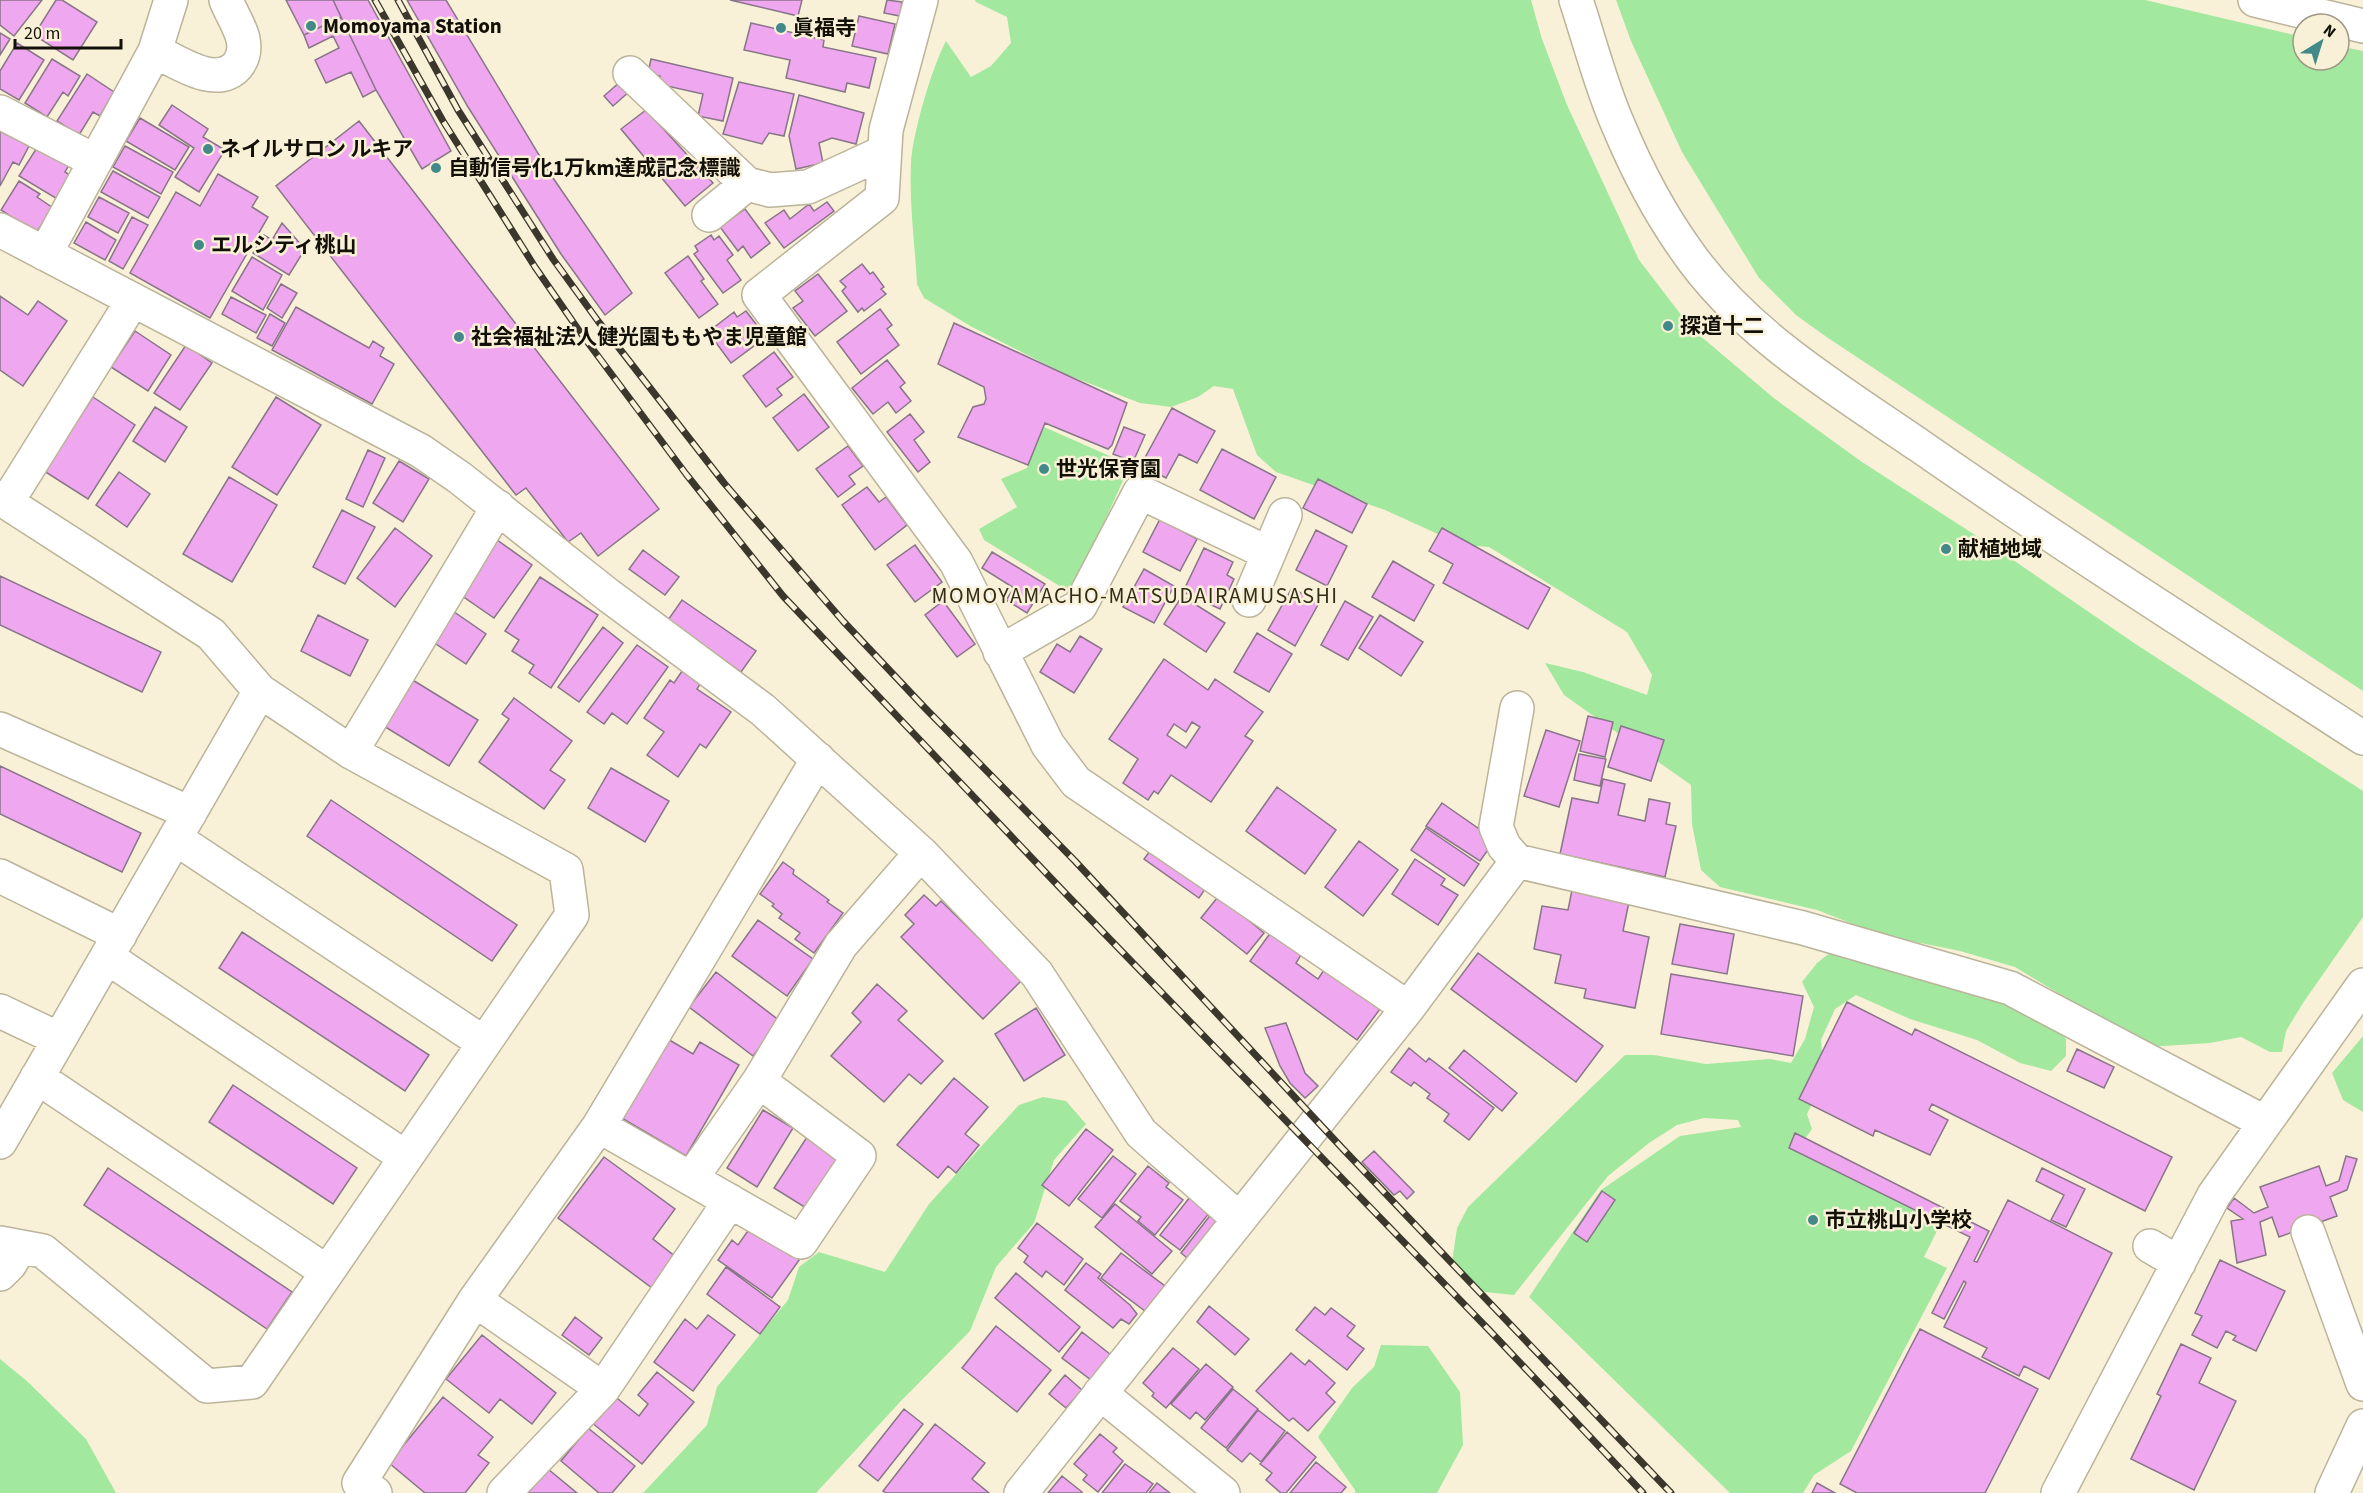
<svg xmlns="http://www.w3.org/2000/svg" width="2363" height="1493" viewBox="0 0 2363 1493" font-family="'Source Sans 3','Noto Sans JP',sans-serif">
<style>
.green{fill:#a2e89e}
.building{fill:#efa7f0;stroke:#887588;stroke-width:1.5;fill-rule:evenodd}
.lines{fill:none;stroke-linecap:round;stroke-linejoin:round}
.minor-casing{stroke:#bbb49b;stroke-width:36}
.minor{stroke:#fff;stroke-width:33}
.rail-casing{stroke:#3b372c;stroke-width:7}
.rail{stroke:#f9f1d7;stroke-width:4.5;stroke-dasharray:14;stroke-linecap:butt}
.poi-dot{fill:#428a8a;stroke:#f9f1d7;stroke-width:2}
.labels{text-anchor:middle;stroke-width:5;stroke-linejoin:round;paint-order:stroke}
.poi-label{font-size:21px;font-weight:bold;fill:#131008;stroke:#f9f1d7;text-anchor:start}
.neighbourhood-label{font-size:22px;letter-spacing:1.5px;fill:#332d18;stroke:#f9f1d7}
</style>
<rect width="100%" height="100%" fill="#f9f1d7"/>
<path class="green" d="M975,0H1531L1542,39L1567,105L1639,260L1692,329L1775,399L1862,462L2003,553L2137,645L2363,791V917L2303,1003L2286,1031L2282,1052H2270L2241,1037L2210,1043L2147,1047L2015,967L1960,951L1881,935L1817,910L1720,887L1701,870L1692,824L1691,785L1564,695L1545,663L1583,672L1647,695L1652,675L1627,632L1489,547L1462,545L1385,510L1276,472L1257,455L1233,389L1214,386L1198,397L1171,407L1140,403L1065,374L972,327L924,298L917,284C915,245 909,203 911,164C912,135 932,67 946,41L971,77L991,66L1011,43L1007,17L976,2Z
M1616,0H2145L2303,37V60H2339V46L2363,51V691L1828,338L1796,315L1759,278L1682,152L1631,41Z
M1044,427L1130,465L1076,585L1068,591L984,540L979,529L1017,507L1001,479L1027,468Z
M1831,952L2043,1014L2066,1039V1056L2051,1071L2020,1063L1977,1040L1910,1019L1856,995L1835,1009L1821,1040L1824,1079L1807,1114L1812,1129L1796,1151L1941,1223L1924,1257L1947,1268L1851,1451L1814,1475L1803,1493H1730L1529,1297L1601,1190L1680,1136L1741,1127L1738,1120L1704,1118L1677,1125L1649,1143L1608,1176L1514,1295L1475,1291L1452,1262L1457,1228L1468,1207L1625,1055H1654L1706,1064L1770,1059L1791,1063L1805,1039L1814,1007L1802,982L1817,963Z
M2363,1036V1112L2343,1100L2332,1073Z
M1043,1097L1066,1101L1086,1124L1054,1160L1034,1223L996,1267L970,1331L900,1402L816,1493H643L707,1425L717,1387L788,1300L799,1267L819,1252L885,1272L929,1204L1019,1105Z
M1381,1345L1428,1346L1460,1392L1463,1445L1437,1493H1355V1490L1318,1437L1352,1388L1374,1367Z
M0,1359L28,1382L86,1439L116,1493H0Z"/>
<path class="building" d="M0,0H42L14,36L0,25Z
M56,0H62L97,22L73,60L34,35Z
M286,0H333L341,17L304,35Z
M333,0H368L451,151L422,169L376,90Z
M407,0H446L551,175L632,293L605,315L561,254L523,194L468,107Z
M730,0H802L798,16Z
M887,0L902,2L900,16L884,13Z
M859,16L895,24L888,54L852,46Z
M341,17L376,90L363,97L351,72L326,83L315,60L339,48L333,36L309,48L304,35Z
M751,23L824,40L823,47L876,58L869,88L847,83L845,92L786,78L790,60L744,50Z
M0,33L10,39L0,55Z
M17,43L44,60L19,100L0,89V71Z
M52,59L80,76L68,96L63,92L47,117L25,103Z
M651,59L733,78L723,121L698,116L703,94L658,84L660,76L648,73Z
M87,74L114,92L100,116L93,112L79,135L57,121Z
M621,81L630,91L613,106L604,96Z
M739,82L794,94L784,136L769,133L762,144L723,134Z
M799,95L864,113L856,144L832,138L819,143L823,163L796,169L789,136Z
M172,105L208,129L203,137L225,150L199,192L175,177L194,148L159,125Z
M646,110L713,183L685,206L621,129Z
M140,118L189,147L175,170L126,141Z
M359,121L659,509L598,556L581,533L568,542L526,488L516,495L276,186Z
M0,131L29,146L19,165L13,162L0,186Z
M38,146L69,165L65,172L73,177L59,200L19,176Z
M125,146L173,172L161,194L113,167Z
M113,171L160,197L148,218L101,192Z
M218,174L258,197L252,207L268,217L210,318L130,273L176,192L200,206Z
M19,181L40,194L37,197L53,208L36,233L1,210Z
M99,197L129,213L118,233L88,217Z
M827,202L834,211L784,248L765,223L784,210L790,219L809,204L814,211Z
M745,209L770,243L751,258L743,246L738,251L720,227Z
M132,217L148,225L123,269L109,261Z
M86,222L116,240L105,260L74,243Z
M282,223L305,249L289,275L253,253L264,235L272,240Z
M711,235L714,240L719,236L733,255L727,260L741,280L723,293L694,254L698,251L695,246Z
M688,256L704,279L701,281L718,304L699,318L665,273Z
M252,257L282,275L263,310L232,291Z
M862,264L870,274L873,272L884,287L881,289L886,294L864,311L862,308L858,312L842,291L846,287L840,281Z
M818,274L847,311L815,336L793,308L803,301L795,291Z
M281,284L297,293L282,318L267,308Z
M0,296L28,315L38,301L67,321L23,386L0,370Z
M231,297L266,315L256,333L222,314Z
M296,307L369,348L373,341L384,348L380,356L394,364L372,404L272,350Z
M880,309L892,325L887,329L899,345L861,374L837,342Z
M746,311L766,337L731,363L708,332L734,312L737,317Z
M270,314L285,323L272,346L257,338Z
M954,323L1127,403L1112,445L1108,449L1045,423L1028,465L958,437L973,407L984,404L986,399L984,387L938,364Z
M135,331L171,355L148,391L111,367Z
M186,345L212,363L180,410L154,393Z
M774,352L793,377L777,389L782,395L766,407L743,376Z
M887,360L905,383L900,387L911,401L896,413L888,402L873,414L852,388Z
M804,394L829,427L798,451L773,418Z
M93,397L135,425L88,499L44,471Z
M276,397L321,425L277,495L232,467Z
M155,407L187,427L165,462L133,441Z
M1172,408L1215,431L1197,463L1179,454L1166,478L1141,465Z
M910,414L924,432L914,440L930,462L918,472L887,432Z
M1124,427L1145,435L1133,462L1113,454Z
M848,446L863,466L849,476L855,484L838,497L816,469Z
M1222,449L1276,477L1254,519L1200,490Z
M368,450L385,458L363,507L346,499Z
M399,461L429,479L403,522L373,503Z
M119,472L150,494L127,527L96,505Z
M229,477L277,505L232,582L183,554Z
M1318,479L1367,504L1352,533L1303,508Z
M867,487L879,502L886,497L907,525L875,550L842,505Z
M342,510L375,527L345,584L313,567Z
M1160,519L1197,539L1180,571L1143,552Z
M395,528L432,556L395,607L357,578Z
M1442,528L1550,588L1528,629L1443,583L1453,564L1429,551Z
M1316,530L1347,546L1327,586L1296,570Z
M493,537L532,565L494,618L455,591Z
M915,545L942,582L915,602L887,565Z
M1204,548L1233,562L1227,575L1234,579L1220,609L1183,592Z
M643,550L679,577L665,595L629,569Z
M992,552L1045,584L1027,613L1006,600L1014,588L982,568Z
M1393,561L1434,585L1414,621L1372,597Z
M1144,569L1174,586L1154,623L1123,607Z
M0,576L161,652L142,692L0,625Z
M540,577L598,615L551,688L529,673L534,665L512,651L519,640L505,631Z
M1292,588L1319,603L1295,646L1268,630Z
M1182,596L1225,623L1206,652L1164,624Z
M682,600L756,651L741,672L668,620Z
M943,601L975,644L957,657L925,615Z
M1345,601L1373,617L1348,660L1321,645Z
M447,607L486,634L466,664L427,638Z
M318,615L368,640L350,676L301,651Z
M1380,615L1423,642L1401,676L1359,648Z
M603,627L623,643L579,702L558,687Z
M1257,633L1292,654L1269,692L1234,672Z
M1080,636L1102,649L1074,693L1040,672L1057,644L1070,652Z
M637,645L668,667L627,724L612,713L604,724L587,712Z
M1164,659L1208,690L1215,679L1263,712L1245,736L1253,741L1211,802L1171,775L1158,794L1154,791L1148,800L1123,783L1138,759L1109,739ZM1192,722L1200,727L1186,748L1167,735L1174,724L1186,732Z
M682,671L700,684L697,689L731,712L706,748L700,744L678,777L647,755L664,732L644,718L670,680L674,683Z
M411,679L478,720L449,766L382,725Z
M514,698L572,741L550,770L565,780L544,809L479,762L509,719L502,714Z
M1588,716L1613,722L1605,757L1580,751Z
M1621,726L1664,740L1651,781L1608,767Z
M1546,730L1580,741L1559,807L1524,796Z
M1579,754L1606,759L1600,786L1574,780Z
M0,766L141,833L122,872L0,814Z
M611,768L669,801L645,842L588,808Z
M1603,779L1625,784L1618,815L1645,821L1649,799L1670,803L1666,824L1676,826L1665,877L1560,854L1572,798L1598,803Z
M1277,787L1336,830L1305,874L1246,831Z
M331,800L517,925L492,961L307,836Z
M1442,803L1495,840L1480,861L1426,826Z
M1426,828L1479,864L1464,886L1411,850Z
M1359,841L1398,870L1363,916L1325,887Z
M1155,844L1209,883L1199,898L1144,859Z
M1415,859L1445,879L1441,885L1458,895L1438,925L1392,894Z
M783,862L794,870L793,874L829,900L827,902L843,913L814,953L795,939L800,933L779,918L782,914L772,906L774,904L760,894Z
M1573,885L1630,897L1623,931L1649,937L1635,1008L1584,998L1586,989L1555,983L1561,955L1534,949L1542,906L1568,910Z
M1221,893L1249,914L1246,918L1264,933L1247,954L1201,918Z
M924,895L936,906L941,901L1022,980L983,1019L901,937L914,924L905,915Z
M758,920L813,959L787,996L732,956Z
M1680,924L1734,934L1727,974L1672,964Z
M242,932L429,1055L405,1091L219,968Z
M1271,932L1301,955L1296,963L1318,979L1328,964L1383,1005L1357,1040L1250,961Z
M1478,953L1603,1046L1576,1082L1451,989Z
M716,972L780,1021L753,1056L689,1007Z
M1671,974L1803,996L1793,1056L1661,1034Z
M877,984L907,1011L898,1020L943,1061L921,1084L909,1074L884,1102L831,1056L861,1022L852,1013Z
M1847,1002L1912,1035L1915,1029L2172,1157L2145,1211L1932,1104L1929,1110L1948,1120L1930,1155L1875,1130L1873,1136L1799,1099Z
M1036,1008L1065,1055L1024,1081L995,1034Z
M1286,1023L1305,1073L1318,1086L1305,1098L1290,1083L1280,1066L1265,1028Z
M666,1038L693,1054L700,1042L739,1065L686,1156L620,1117Z
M1409,1048L1426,1062L1429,1058L1494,1108L1469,1140L1444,1121L1449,1114L1427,1098L1430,1094L1414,1082L1411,1086L1391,1072Z
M2077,1049L2114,1067L2104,1088L2067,1071Z
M1464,1050L1517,1093L1502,1111L1449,1068Z
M954,1078L988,1107L965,1134L979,1145L956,1173L948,1166L938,1178L897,1145Z
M233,1085L357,1168L333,1204L209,1122Z
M763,1110L793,1128L757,1187L727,1168Z
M1086,1129L1113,1150L1069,1206L1042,1185Z
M1795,1133L1989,1231L1974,1261L1977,1262L2008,1200L2112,1253L2049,1379L2024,1366L2019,1376L1982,1357L1987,1348L1944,1327L1966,1283L1964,1281L1944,1319L1932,1313L1970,1237L1789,1148Z
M809,1134L840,1154L806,1208L774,1188Z
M1374,1151L1414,1192L1407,1199L1400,1191L1394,1195L1362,1162Z
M1113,1156L1136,1174L1102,1218L1078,1199Z
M2346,1156L2357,1159L2347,1190L2330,1197L2337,1216L2279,1237L2272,1217L2260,1222L2266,1255L2237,1263L2231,1221L2243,1219L2227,1208L2234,1198L2254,1213L2268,1207L2260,1187L2319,1166L2326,1186L2339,1181Z
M604,1157L675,1209L653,1239L676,1257L652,1288L558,1218Z
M1148,1166L1169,1183L1166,1187L1183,1200L1155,1235L1138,1221L1141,1217L1120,1201Z
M108,1168L292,1292L267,1329L84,1205Z
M2042,1168L2085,1189L2066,1227L2051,1220L2064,1195L2036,1181Z
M1602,1191L1615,1200L1587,1242L1574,1233Z
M1190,1197L1210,1212L1180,1250L1160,1235Z
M1115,1204L1172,1251L1152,1274L1095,1227Z
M1212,1213L1228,1226L1197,1266L1181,1253Z
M1037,1223L1083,1259L1064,1285L1046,1271L1042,1277L1024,1262L1028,1256L1018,1248Z
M750,1228L802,1256L772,1298L718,1260L732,1240L738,1245Z
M1121,1253L1165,1286L1145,1311L1101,1278Z
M2220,1260L2285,1291L2256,1351L2233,1340L2236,1336L2226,1331L2217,1348L2192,1335L2202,1316L2195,1313Z
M1086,1263L1101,1274L1098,1278L1130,1305L1137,1314L1129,1324L1121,1319L1113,1328L1065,1290Z
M726,1267L780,1307L760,1334L707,1294Z
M1016,1273L1080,1327L1059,1352L995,1298Z
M1209,1306L1249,1339L1235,1355L1197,1322Z
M1315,1307L1325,1315L1331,1308L1355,1326L1347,1336L1364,1349L1347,1370L1296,1330Z
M708,1315L735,1335L693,1391L654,1362L685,1319L697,1329Z
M575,1317L602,1338L589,1355L562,1335Z
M996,1326L1051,1370L1017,1412L962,1368Z
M1920,1329L2038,1389L1985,1493H1857L1840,1484Z
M1082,1332L1115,1358L1095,1383L1062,1358Z
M482,1335L556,1393L532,1424L500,1399L489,1413L446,1379Z
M2181,1344L2211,1358L2199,1383L2236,1401L2194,1490L2131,1459L2161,1396L2157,1394Z
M1173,1348L1199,1369L1166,1408L1152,1396L1154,1393L1143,1383Z
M1291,1353L1305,1365L1309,1360L1335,1383L1326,1393L1335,1402L1308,1431L1293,1418L1289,1421L1256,1391Z
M1206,1364L1233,1387L1205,1420L1196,1412L1190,1419L1171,1404Z
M657,1372L694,1402L642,1464L591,1422L613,1395L639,1416L648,1404L638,1395Z
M1065,1375L1082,1390L1066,1408L1049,1394Z
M1233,1389L1258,1409L1226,1448L1201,1428Z
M443,1397L493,1437L478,1455L489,1463L465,1493H425L389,1463Z
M904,1409L923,1424L878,1481L859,1466Z
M1258,1410L1285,1431L1261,1462L1250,1453L1242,1462L1227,1450Z
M935,1424L985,1463L972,1479L989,1493H886L883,1491Z
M588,1428L635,1466L612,1493H599L561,1461Z
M1287,1432L1316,1457L1286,1493H1281L1266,1480L1272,1473L1260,1464Z
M1100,1434L1117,1448L1113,1452L1123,1461L1098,1492L1083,1480L1087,1475L1074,1464Z
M1316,1462L1346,1487L1341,1493H1290Z
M1125,1464L1153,1484L1146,1493H1102Z
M548,1469L577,1493H528Z
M1062,1476L1082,1492V1493H1048Z
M1157,1483L1170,1493H1149Z
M1817,1483L1835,1493H1812Z"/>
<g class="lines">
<g class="minor-casing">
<path id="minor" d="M921,0L886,130L882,198L759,295L956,562L1048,745L1076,782L1408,1008
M1576,0C1590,42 1601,87 1619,127C1637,170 1659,212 1686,250C1744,334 1837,389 1920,446C2065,547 2215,642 2363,738
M2255,0L2363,26
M155,51C178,62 216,89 237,66C244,58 245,49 243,39C240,26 231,13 226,0
M630,73L747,184L770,190L808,187L884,152
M0,112L95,161
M709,215L747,184
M0,230L421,451L460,478L608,595L763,710L921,853L1037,974L1141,1133L1239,1219
M45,254L155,51L171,0
M0,498L211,634L260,691L351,752L566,870L572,915L252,1382L207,1386L43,1251L0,1243
M7,502L133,300
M1249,600L1285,515
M1000,652L1080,606L1140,492L1268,553
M1517,708L1496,827L1504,846L1517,861
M0,729L190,813
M351,752L498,507
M175,838L484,1043
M0,876L120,935
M107,957L405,1157
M0,1011L59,1039
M37,1077L327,1272
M599,1126L801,1242L859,1156L759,1081
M0,1142L260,691
M691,1179L759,1081L841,945L921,853
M2308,1232L2363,1384
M2150,1246L2179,1263
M0,1274L10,1264L20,1247
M475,1300L603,1389
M1100,1393L1223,1493
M375,1493L359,1483L475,1300L599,1126L818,759
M504,1493L603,1389L730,1201
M1021,1493L1408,1008L1517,861L1803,928L2010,988L2264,1122
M2058,1493L2214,1195L2363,985
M2332,1493L2363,1426"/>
</g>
<use href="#minor" class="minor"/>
<g class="rail-casing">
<path id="rail" d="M375,0L443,121L535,267L580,332L686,474L783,596L1067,895L1491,1332L1643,1493
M398,0L458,110L553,259L598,321L724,483L843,621L925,708L1075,861L1343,1149L1671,1493"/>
</g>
<use href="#rail" class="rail"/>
</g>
<g class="poi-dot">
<circle cx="311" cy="26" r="6"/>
<circle cx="781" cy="28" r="6"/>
<circle cx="208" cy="149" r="6"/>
<circle cx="436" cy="168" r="6"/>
<circle cx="199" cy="245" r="6"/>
<circle cx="1668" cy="326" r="6"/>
<circle cx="459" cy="337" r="6"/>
<circle cx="1044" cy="469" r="6"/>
<circle cx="1946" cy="549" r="6"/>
<circle cx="1813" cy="1220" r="6"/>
</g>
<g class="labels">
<g class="poi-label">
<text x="323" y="33">Momoyama Station</text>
<text x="793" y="35">眞福寺</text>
<text x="220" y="156">ネイルサロン ルキア</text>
<text x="448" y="175">自動信号化1万km達成記念標識</text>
<text x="211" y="252">エルシティ桃山</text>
<text x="1680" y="333">探道十二</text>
<text x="471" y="344">社会福祉法人健光園ももやま児童館</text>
<text x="1056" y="476">世光保育園</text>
<text x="1958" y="556">献植地域</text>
<text x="1825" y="1227">市立桃山小学校</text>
</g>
<g class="neighbourhood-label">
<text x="1135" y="603">MOMOYAMACHO-MATSUDAIRAMUSASHI</text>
</g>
</g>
<g transform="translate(2321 42) rotate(38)"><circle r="28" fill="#f9f1d7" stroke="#9d9784" stroke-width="1.5"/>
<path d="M0-4.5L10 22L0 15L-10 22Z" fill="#428a8a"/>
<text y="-9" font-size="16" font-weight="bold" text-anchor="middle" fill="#131008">N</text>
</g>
<path d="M15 39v9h106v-9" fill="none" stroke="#131008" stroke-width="3"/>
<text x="24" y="39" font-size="18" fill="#131008" stroke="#f9f1d7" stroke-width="4.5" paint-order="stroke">20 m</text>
</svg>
